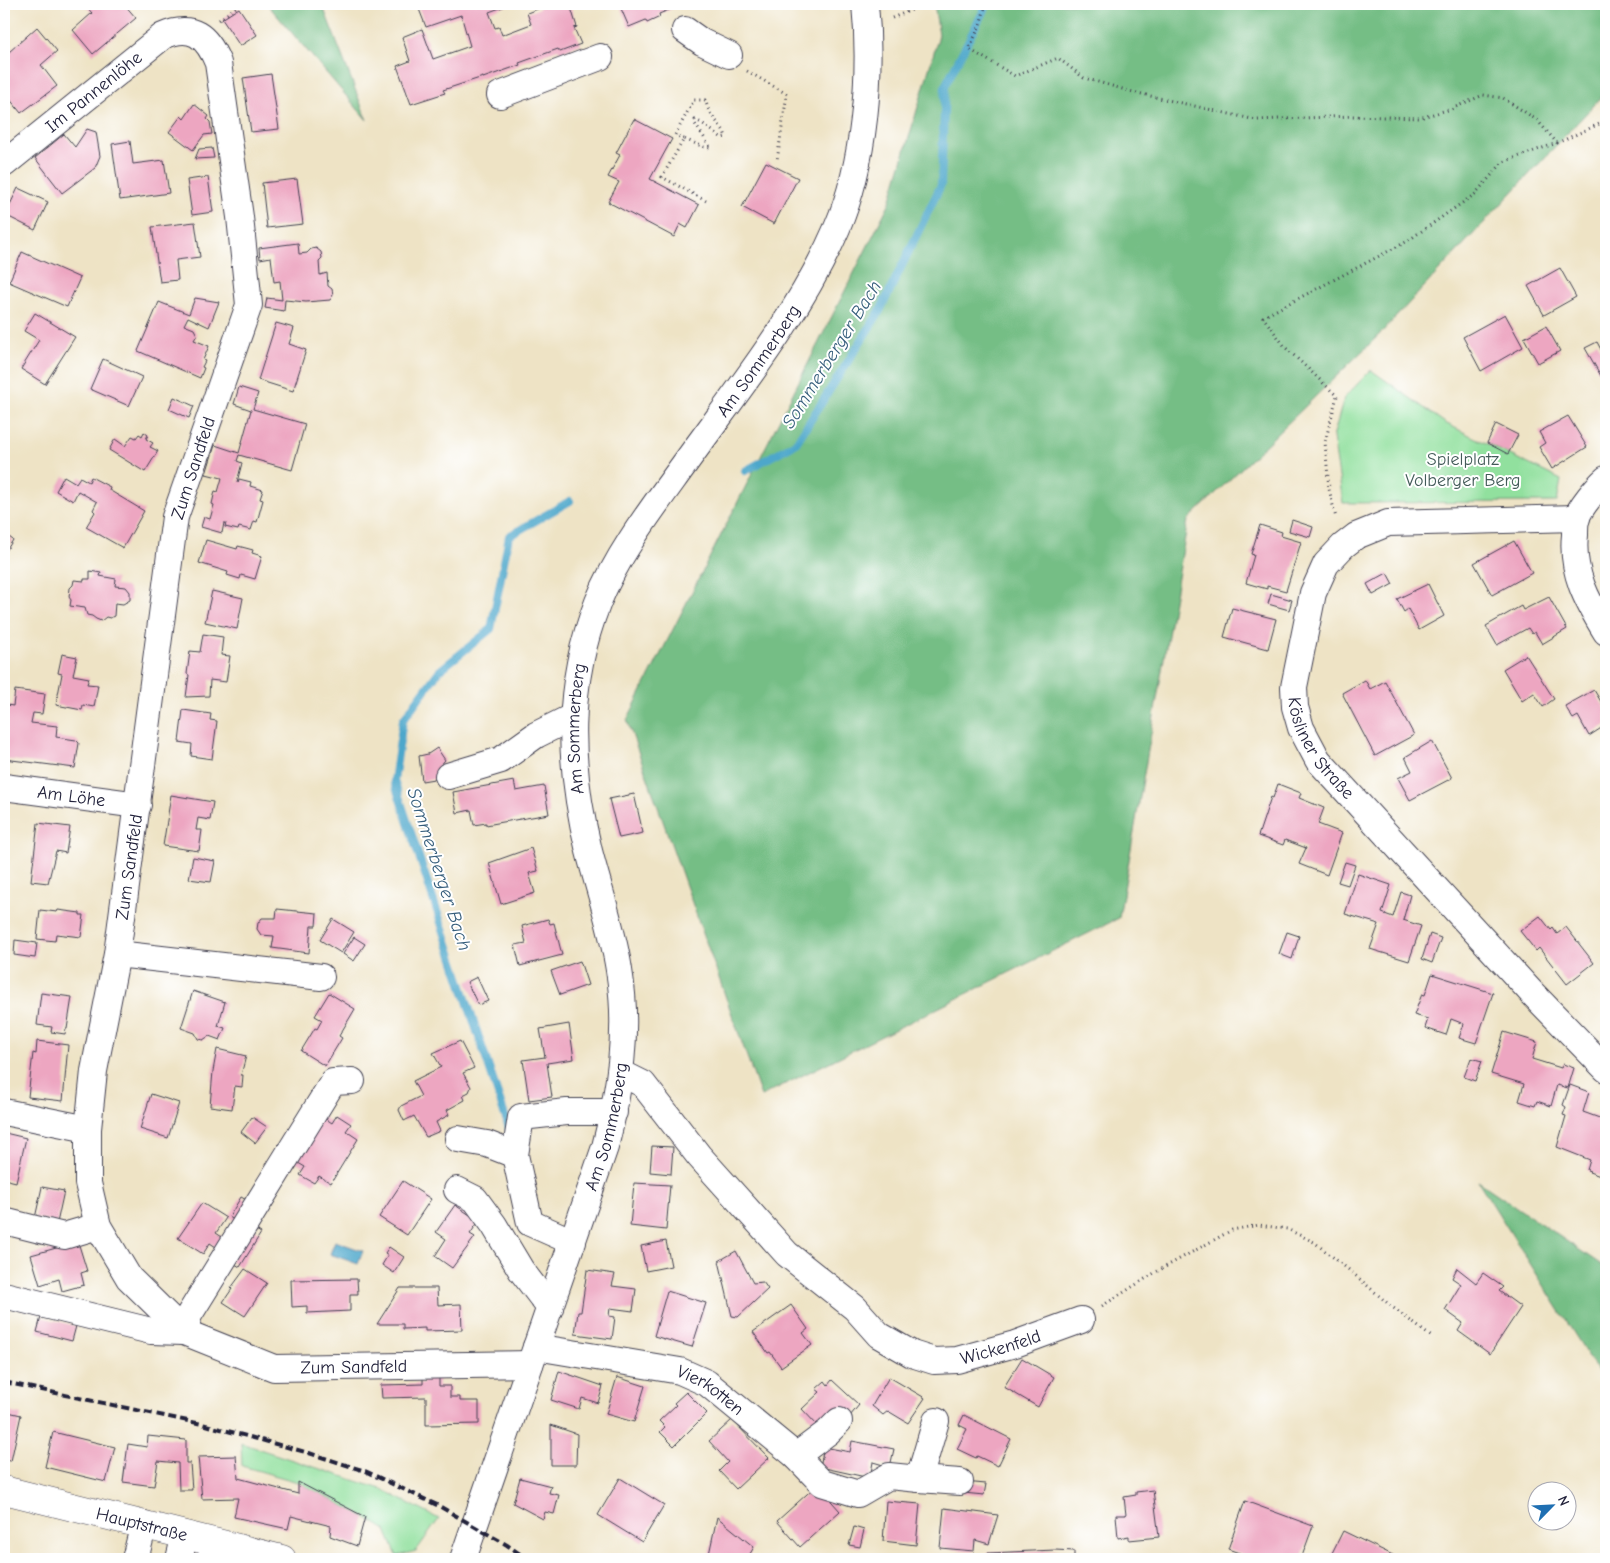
<svg xmlns="http://www.w3.org/2000/svg" width="1610" height="1563" viewBox="0 0 1610 1563" font-family="'Comic Neue',sans-serif">
<style>
.green{fill:#91e09e;stroke:#5a816c}
.forest{fill:#74be85;stroke:#4b7060}
.water{fill:#4ea7cb;stroke:#386483}
.lines{fill:none;stroke-linecap:round;stroke-linejoin:round}
.stream{stroke:#4ea7cb;stroke-width:8}
.building{fill:#eda6c1}
.minor-casing{stroke:#413f50;stroke-width:28}
.major-casing{stroke:#413f50;stroke-width:29}
.path{stroke:#413f50;stroke-width:3;stroke-dasharray:1 4;stroke-linecap:butt}
.minor{stroke:#fff;stroke-width:26}
.major{stroke:#fff;stroke-width:28}
.rail{stroke:#22223b;stroke-width:4;stroke-dasharray:8 4;stroke-linecap:butt}
.labels{text-anchor:middle;stroke-width:4;stroke-linejoin:round;paint-order:stroke}
.street-label{font-size:18px;fill:#22223b;stroke:#fff}
.park-label{font-size:18px;fill:#435b59;stroke:#fff}
.water-label{font-size:19px;font-style:italic;fill:#365e7c;stroke:#fff}
</style>
<rect width="100%" height="100%" fill="#fff"/>
<filter id="ink" filterUnits="userSpaceOnUse"><feTurbulence type="fractalNoise" baseFrequency=".02" numOctaves="2"/><feDisplacementMap in="SourceGraphic" scale="10" xChannelSelector="R" yChannelSelector="G"/><feConvolveMatrix kernelMatrix="1 2 1 2 8 2 1 2 1" color-interpolation-filters="sRGB"/></filter>
<filter id="wash" filterUnits="userSpaceOnUse"><feTurbulence type="fractalNoise" baseFrequency=".0096" numOctaves="4" result="noise"/><feDisplacementMap in="SourceGraphic" scale="20" xChannelSelector="R" yChannelSelector="G"/><feGaussianBlur stdDeviation="1.12" result="paint"/><feColorMatrix in="noise" values="0 0 0 0 0 0 0 0 0 0 0 0 0 0 0 0 0 1.4 0 .05"/><feComposite in="paint" operator="in"/></filter>
<g filter="url(#wash)">
<rect width="100%" height="100%" fill="#eee3c5"/>
<path class="green" d="M1371,370L1445,423L1561,480L1557,502L1343,503L1333,437L1344,398Z
M241,1443L381,1489L439,1519L416,1551L397,1556L386,1530L365,1517L298,1482L242,1466Z"/>
<path class="forest" d="M267,4H322L367,120Z
M934,4H1606V92L1381,333L1188,520L1119,918L761,1096L627,720L890,202L939,35Z
M1478,1181L1606,1268V1384Z"/>
<path class="water" d="M335,1241L363,1251L358,1264L330,1254Z"/>
<g class="lines">
<path class="stream" d="M745,471L796,443L880,311L941,185L945,86L987,4
M510,1131L394,781L403,720L439,671L491,629L509,536L570,501"/>
</g>
<g id="blocks">
<path class="building" d="M84,4H124L136,18L93,54L73,30L92,13Z
M417,4H511L489,12L495,28L499,27L502,35L531,24L527,13L540,8L538,4H564L566,9L571,8L577,27L574,28L581,44L560,52L558,49L519,63L520,65L483,78V77L443,90L445,93L411,104L397,66L410,61L402,37L422,29L433,59L470,46L461,15L426,27Z
M619,4H675L676,7L659,14L660,17L647,23L646,20L629,27Z
M239,8L257,35L240,46L222,19Z
M37,27L57,51L41,65L57,86L21,113L4,92V46L9,52Z
M271,74L279,129L251,132L243,78Z
M194,104L209,116L207,119L210,122L212,134L204,135L193,150L169,132L181,116L184,119Z
M634,119L672,139L650,179L699,205L687,228L680,224L674,237L608,202L619,182L608,177L620,155L616,153Z
M87,129L96,132L100,156L95,168L62,193L35,158L64,134L75,147Z
M130,141L133,164L164,160L169,193L120,200L112,144Z
M212,148L214,158L195,159L199,149Z
M766,162L798,178L774,224L742,207Z
M208,177L213,212L192,215L187,180Z
M297,179L303,224L267,228L262,183Z
M18,188L48,202L35,230L5,215Z
M195,222L200,257L176,260L178,280L160,282L152,227Z
M298,243L299,254L307,253L311,249L316,248L321,252L322,258L319,261L320,275L327,273L328,286L332,289L333,295L330,300L306,302L285,300L284,311L265,308L267,298L282,300L280,281L274,282L271,257L260,259L259,248Z
M22,252L80,278L67,307L9,282Z
M1560,268L1576,297L1544,315L1528,286Z
M195,298L219,302L209,327L188,317L184,325L194,329L197,335L194,340L209,346L203,360L205,361L202,367L204,368L200,378L138,351L159,302L189,314Z
M35,313L75,337L45,384L21,369L39,340L24,331Z
M1505,314L1523,347L1481,371L1463,337Z
M276,323L294,328L289,344L306,350L293,391L258,380Z
M1546,326L1560,351L1538,363L1524,338Z
M1597,342L1606,359V382L1605,383L1585,348Z
M103,359L142,377L129,406L90,389Z
M239,387L258,393L253,409L305,424L292,470L239,455L237,461L242,463L237,482L238,483L239,479L251,482L250,486L263,490L260,499L263,500L257,522L254,521L251,530L239,527L238,530L225,527L226,523H224L222,533L201,527L204,517L210,519L214,505L212,504L215,491L218,492L222,478L206,474L215,445L239,453L251,410L234,404Z
M174,397L194,406L189,418L169,409Z
M1568,416L1587,447L1552,469L1539,447L1545,443L1539,432Z
M1496,424L1518,435L1508,454L1487,443Z
M144,432L148,435L146,439L153,443L150,447L158,451L145,472L109,450L115,439L125,446L132,436L136,438L139,434L142,436Z
M64,476L76,483L80,477L89,482L91,477L110,487L109,490L144,511L123,548L86,527L95,512L93,510L97,502L78,491L73,501L56,491Z
M1292,520L1313,527L1310,537L1289,531Z
M1260,525L1282,532L1281,536L1301,542L1286,591L1267,586V589L1246,583L1254,555L1251,554Z
M4,533L13,540L4,554Z
M206,540L237,549L238,546L253,550L252,553L262,556L255,579L241,575L240,579L227,575L228,572L199,563Z
M1514,541L1532,573L1492,595L1474,563Z
M90,571L101,573L100,576L116,579L115,586L126,587L130,592V600L123,604L115,603L114,616L110,618L106,617L101,621L96,619L92,616L87,615L85,608L70,606L71,600L69,597L70,588L73,585L74,580L84,581V579H90Z
M1387,573L1393,584L1373,595L1367,584Z
M1428,584L1444,616L1419,630L1408,609L1404,612L1397,599Z
M212,591L243,598L237,629L205,622Z
M1271,594L1292,600L1289,610L1268,604Z
M1549,597L1567,629L1542,644L1535,632L1532,634L1528,628L1497,645L1486,626L1521,606L1523,610Z
M1232,608L1276,619L1268,649L1224,637Z
M203,634L223,637L221,655L230,656L226,682L210,680L209,696L186,697L189,675L187,674L190,651L200,652Z
M62,654L77,657L73,675L89,678L87,684L98,685L94,707L83,705L82,710L56,705L62,674L58,673Z
M1526,655L1554,699L1543,707L1534,693L1522,701L1503,669Z
M1365,680L1370,689L1385,681L1414,735L1375,756L1342,693Z
M15,690L45,694L42,714L33,713L31,723L57,726L56,737L76,740L79,743L75,768L4,759V727L7,705L13,706Z
M1594,690L1606,710V725L1589,736L1578,716L1573,719L1565,706Z
M183,710L211,714L210,720L217,721L212,759L191,756L192,744L179,742Z
M1432,741L1452,778L1410,800L1398,778L1412,771L1405,757Z
M437,748L445,760L438,768L440,778L422,781L419,756L428,754Z
M514,781L516,791L544,786L549,814L486,825V823L474,825L471,810L457,813L453,792Z
M1278,784L1301,793L1299,798L1324,808L1318,824L1342,833L1327,875L1299,864L1306,848L1285,840L1283,845L1258,836L1271,797L1273,798Z
M634,794L643,833L619,838L609,799Z
M171,795L213,802L210,820L198,818L196,830H202L199,851L163,846Z
M38,823L70,827L66,853L56,851L48,883L31,881Z
M531,848L538,871L529,873L535,893L501,904L489,863Z
M193,857L215,861L211,882L189,879Z
M1345,862L1355,865L1348,885L1338,882Z
M1358,874L1391,885L1382,913L1393,917L1401,892L1410,895L1403,920L1421,926L1409,961L1370,949L1379,924L1345,914Z
M277,909L317,913L316,926H311L309,953L272,948L274,936L261,935L257,929L258,923L262,918H276Z
M40,910L57,912L58,910L80,913V915H84L81,937L56,934L55,941L37,939Z
M1540,916L1551,930L1553,928L1557,934L1566,927L1594,963L1567,984L1539,948L1536,951L1520,931Z
M333,919L354,932L341,953L320,940Z
M548,919L550,924L554,923L562,955L520,966L515,945L526,943L522,926Z
M1287,932L1299,936L1292,959L1279,954Z
M1430,934L1441,938L1432,963L1422,959Z
M354,937L365,944L354,961L343,954Z
M15,940L37,943L35,958L14,955Z
M580,961L588,985L560,995L551,971Z
M1432,974L1493,993L1476,1043L1459,1038L1464,1024L1451,1019L1446,1035L1425,1028L1428,1019L1414,1015L1422,994L1425,995Z
M477,977L488,1001L478,1005L467,982Z
M193,991L225,1002L218,1026L225,1028L220,1040L209,1036L203,1040L198,1039L195,1033L181,1028Z
M41,993L72,997L67,1029H66L65,1034L51,1032L52,1027L37,1025Z
M329,993L355,1009L339,1036L342,1038L325,1066L301,1051L315,1028L317,1029L322,1020L315,1016Z
M569,1024L574,1059L547,1063L552,1097L529,1100L523,1060L545,1057L540,1029Z
M1504,1032L1537,1042L1532,1059L1561,1068L1563,1064L1574,1068L1568,1088L1557,1085L1551,1106L1537,1101L1535,1106L1519,1101L1524,1084L1491,1074Z
M37,1041L68,1045L63,1101L28,1097L33,1053L36,1054Z
M460,1041L474,1068L463,1073L471,1087L469,1092L463,1095L465,1100L447,1110L449,1115L436,1122L440,1131L426,1137L414,1116L404,1121L399,1110L401,1106L421,1096L413,1081L441,1067L433,1053Z
M217,1049L246,1056L241,1075H243L242,1087L235,1086L232,1109L210,1106L213,1071Z
M1471,1058L1482,1061L1475,1081L1464,1077Z
M1570,1085L1589,1092L1583,1112L1605,1120L1602,1128L1606,1130V1178L1589,1172L1590,1171L1587,1170L1590,1160L1557,1147L1566,1116L1563,1115L1566,1107L1563,1105Z
M151,1094L179,1103L168,1138L140,1129Z
M320,1115L332,1123L337,1115L351,1124L346,1131L358,1139L331,1183L319,1176L314,1183L300,1175L305,1167L293,1160Z
M252,1117L267,1127L255,1143L241,1132Z
M5,1133L26,1138L16,1182L4,1179Z
M652,1146L673,1147L671,1174L650,1172Z
M403,1181L431,1199L407,1235L379,1217Z
M634,1183L670,1185L666,1230L630,1226Z
M42,1187L64,1191L57,1223L35,1218Z
M241,1197L252,1203L240,1223L229,1217Z
M202,1203L226,1218L216,1233L222,1237L216,1247L210,1243L203,1254L178,1238Z
M455,1205L479,1221L470,1234L475,1237L452,1268L435,1256L446,1239L436,1232Z
M251,1227L261,1233L240,1267L230,1261Z
M666,1241L671,1266L646,1271L641,1246Z
M78,1242L87,1271L81,1273L84,1285L62,1291L59,1279L40,1285L31,1255Z
M389,1247L404,1257L394,1273L382,1265L388,1255L385,1253Z
M736,1251L753,1283L763,1282L768,1289L738,1317L732,1316L719,1261Z
M1457,1268L1476,1283L1483,1273L1503,1287L1499,1291L1521,1307L1490,1354L1458,1331L1463,1323L1445,1310L1461,1284L1452,1278Z
M245,1269L267,1283L245,1316L223,1302L232,1289L231,1288Z
M587,1270L615,1274L612,1286L636,1289L633,1311L610,1308L609,1316L615,1317L612,1339L575,1334L578,1312H581Z
M357,1279L358,1294H350V1311L307,1313V1306L292,1307L291,1280Z
M400,1288H437L438,1305L461,1304L462,1330L425,1331V1328L403,1329V1324H377Z
M667,1291L706,1303L692,1347L654,1336Z
M791,1305L808,1329L803,1333L812,1345L781,1367L770,1352L768,1353L753,1332Z
M41,1317L76,1326L72,1341L37,1332Z
M1022,1358L1054,1377L1038,1407L1004,1387Z
M559,1371L603,1386L598,1403L582,1398L579,1409L551,1400Z
M439,1377V1386H450V1397H460V1401H479V1424L426,1425V1397L382,1398L381,1385L423,1384V1378Z
M617,1377L645,1386L634,1422L606,1414Z
M889,1377L925,1398L908,1423L888,1411L883,1415L872,1406Z
M832,1380L859,1405L846,1421L817,1425L802,1409L820,1392L816,1389L825,1381L828,1385Z
M686,1392L707,1413L674,1446L660,1432L665,1427L659,1421L676,1405L674,1403Z
M4,1411L21,1415L11,1461L4,1460Z
M964,1415L1011,1439L998,1466L977,1456L976,1458L957,1449L967,1429L959,1425Z
M732,1420L769,1458L736,1489L719,1471L728,1462L709,1441Z
M551,1425L577,1434L576,1465H551Z
M53,1432L115,1447L106,1482L45,1467Z
M148,1436L186,1440V1463H190L192,1490H179L178,1463L158,1461L154,1486L123,1482L128,1444L147,1447Z
M852,1441L894,1449L890,1467L873,1462L870,1478L820,1467L824,1447L850,1452Z
M236,1456L238,1478L298,1494V1482L365,1517L357,1546L330,1536L331,1526L291,1516L288,1529L234,1517L238,1498L202,1499L198,1457Z
M520,1478L551,1486L549,1493L559,1495L554,1514L545,1512L543,1519L513,1503Z
M620,1478L664,1505L642,1542L598,1515Z
M964,1482L986,1484L984,1495L963,1493Z
M817,1485L840,1511L800,1547L777,1521Z
M1153,1490L1159,1537L1129,1540V1536L1118,1538L1116,1515H1126L1124,1497L1136,1495V1492Z
M886,1501L920,1504L916,1545L883,1541Z
M1245,1501L1313,1526L1301,1559H1256L1228,1549Z
M944,1508L998,1515L989,1544L975,1540L974,1551L940,1548Z
M717,1517L754,1547L747,1559H708Z
M854,1527L864,1530L860,1547L849,1545Z
M1343,1531L1401,1559H1329Z
M1055,1550L1074,1551V1559H987L988,1553Z"/>
</g>
</g>
<g filter="url(#ink)">
<use href="#blocks" fill-opacity="0" stroke="#413f50" stroke-width="1"/>
<g class="lines">
<g class="minor-casing">
<g id="minor">
<path d="M685,30L702,42L729,55"/>
<path d="M500,95L600,57"/>
<path id="s1" d="M4,164L163,36C192,23 207,36 218,63L240,217L249,305L175,517L117,954L94,1071L88,1129V1183L98,1226L129,1278L184,1332L274,1368L530,1364"/>
<path d="M1606,479C1597,487 1580,507 1576,519C1575,524 1575,530 1575,535C1571,572 1587,601 1606,632"/>
<path id="s2" d="M1577,518L1388,523L1356,536L1343,546L1326,564L1313,593L1294,687L1295,707L1301,728L1318,760L1532,993L1606,1069"/>
<path d="M448,776L501,760L536,735L572,717"/>
<path id="s3" d="M4,787L138,805"/>
<path d="M117,954L321,977"/>
<path id="s4" d="M621,1073L643,1084L699,1156L787,1254L855,1308L879,1335L912,1354L934,1361L957,1360L1015,1344L1081,1320"/>
<path d="M4,1112L88,1129"/>
<path d="M458,1139L487,1144L515,1155"/>
<path d="M457,1190L475,1199L494,1225L521,1270L550,1308"/>
<path d="M4,1221L64,1236L98,1226"/>
<path d="M573,1242L530,1223L515,1155L521,1117L567,1112H614"/>
<path d="M4,1295L151,1331L184,1332L189,1315L333,1082L352,1081"/>
<path id="s5" d="M536,1347L680,1371L707,1383L796,1456L822,1483L858,1494L889,1476L919,1479L936,1421"/>
<path d="M796,1456L828,1432L839,1421"/>
<path d="M919,1479L960,1482"/>
<path d="M135,1559L144,1524"/>
<path d="M179,1559L185,1535"/>
<path id="s6" d="M463,1559L605,1147C620,1089 629,1030 619,970C613,930 599,890 589,851C568,764 565,686 598,602C618,553 652,509 683,466C737,391 800,314 837,228C865,163 872,73 865,4"/>
</g>
</g>
<g class="major-casing">
<g id="major">
<path id="s7" d="M4,1490L282,1559"/>
</g>
</g>
<path class="path" d="M986,4L980,25L969,49L1015,76L1058,58L1084,78L1133,92L1256,120L1352,116L1419,118L1451,109L1483,95L1503,98L1537,120L1557,143L1503,162L1475,194L1406,242L1263,317L1286,348L1337,396L1325,442L1329,489L1336,518
M892,18L926,4
M219,20L240,4
M747,71L787,94L777,161
M684,139L675,135L694,100H705L710,113L724,131L726,137L722,138L702,123L695,120V124L711,148L704,147L684,139L662,177L706,201
M1557,143L1606,121
M1102,1306L1156,1272L1232,1230L1259,1225L1287,1229L1314,1242L1349,1270L1391,1306L1433,1338"/>
<use href="#minor" class="minor"/>
<use href="#major" class="major"/>
<path class="rail" d="M4,1382L202,1424L309,1453L365,1471L439,1506L507,1545L527,1559"/>
</g>
</g>
<g class="labels">
<g class="street-label">
<text dy="6" stroke="none"><textPath href="#s1" startOffset="115">Im Pannenlöhe</textPath></text>
<text dy="6" stroke="none"><textPath href="#s6" startOffset="1281">Am Sommerberg</textPath></text>
<text transform="translate(193 468) rotate(-72)" y="6">Zum Sandfeld</text>
<text dy="6" stroke="none"><textPath href="#s6" startOffset="861">Am Sommerberg</textPath></text>
<text dy="6" stroke="none"><textPath href="#s2" startOffset="461">Kösliner Straße</textPath></text>
<text dy="6" stroke="none"><textPath href="#s3" startOffset="68">Am Löhe</textPath></text>
<text transform="translate(129 867) rotate(-82)" y="6">Zum Sandfeld</text>
<text dy="6" stroke="none"><textPath href="#s6" startOffset="456">Am Sommerberg</textPath></text>
<text dy="6" stroke="none"><textPath href="#s4" startOffset="500">Wickenfeld</textPath></text>
<text dy="6" stroke="none"><textPath href="#s1" startOffset="1775">Zum Sandfeld</textPath></text>
<text dy="6" stroke="none"><textPath href="#s5" startOffset="182">Vierkotten</textPath></text>
<text dy="6" stroke="none"><textPath href="#s7" startOffset="142">Hauptstraße</textPath></text>
</g>
<g class="park-label">
<text x="1463" y="465">Spielplatz<tspan x="1463" dy="21">Volberger Berg</tspan></text>
</g>
<g class="water-label">
<text transform="translate(831 354) rotate(-58)" y="7">Sommerberger Bach</text>
<text transform="translate(440 869) rotate(72)" y="7">Sommerberger Bach</text>
</g>
</g>
<rect width="1610" height="1563" fill="none" stroke="#fff" stroke-width="20"/>
<g transform="translate(1552 1506) rotate(66)"><circle r="24" fill="#ffffff" stroke="#a7a7b1"/>
<path d="M0-4L9 19L0 12L-9 19Z" fill="#1f6fb2"/>
<text y="-8" font-size="14" font-weight="bold" text-anchor="middle" fill="#22223b">N</text>
</g>
</svg>
